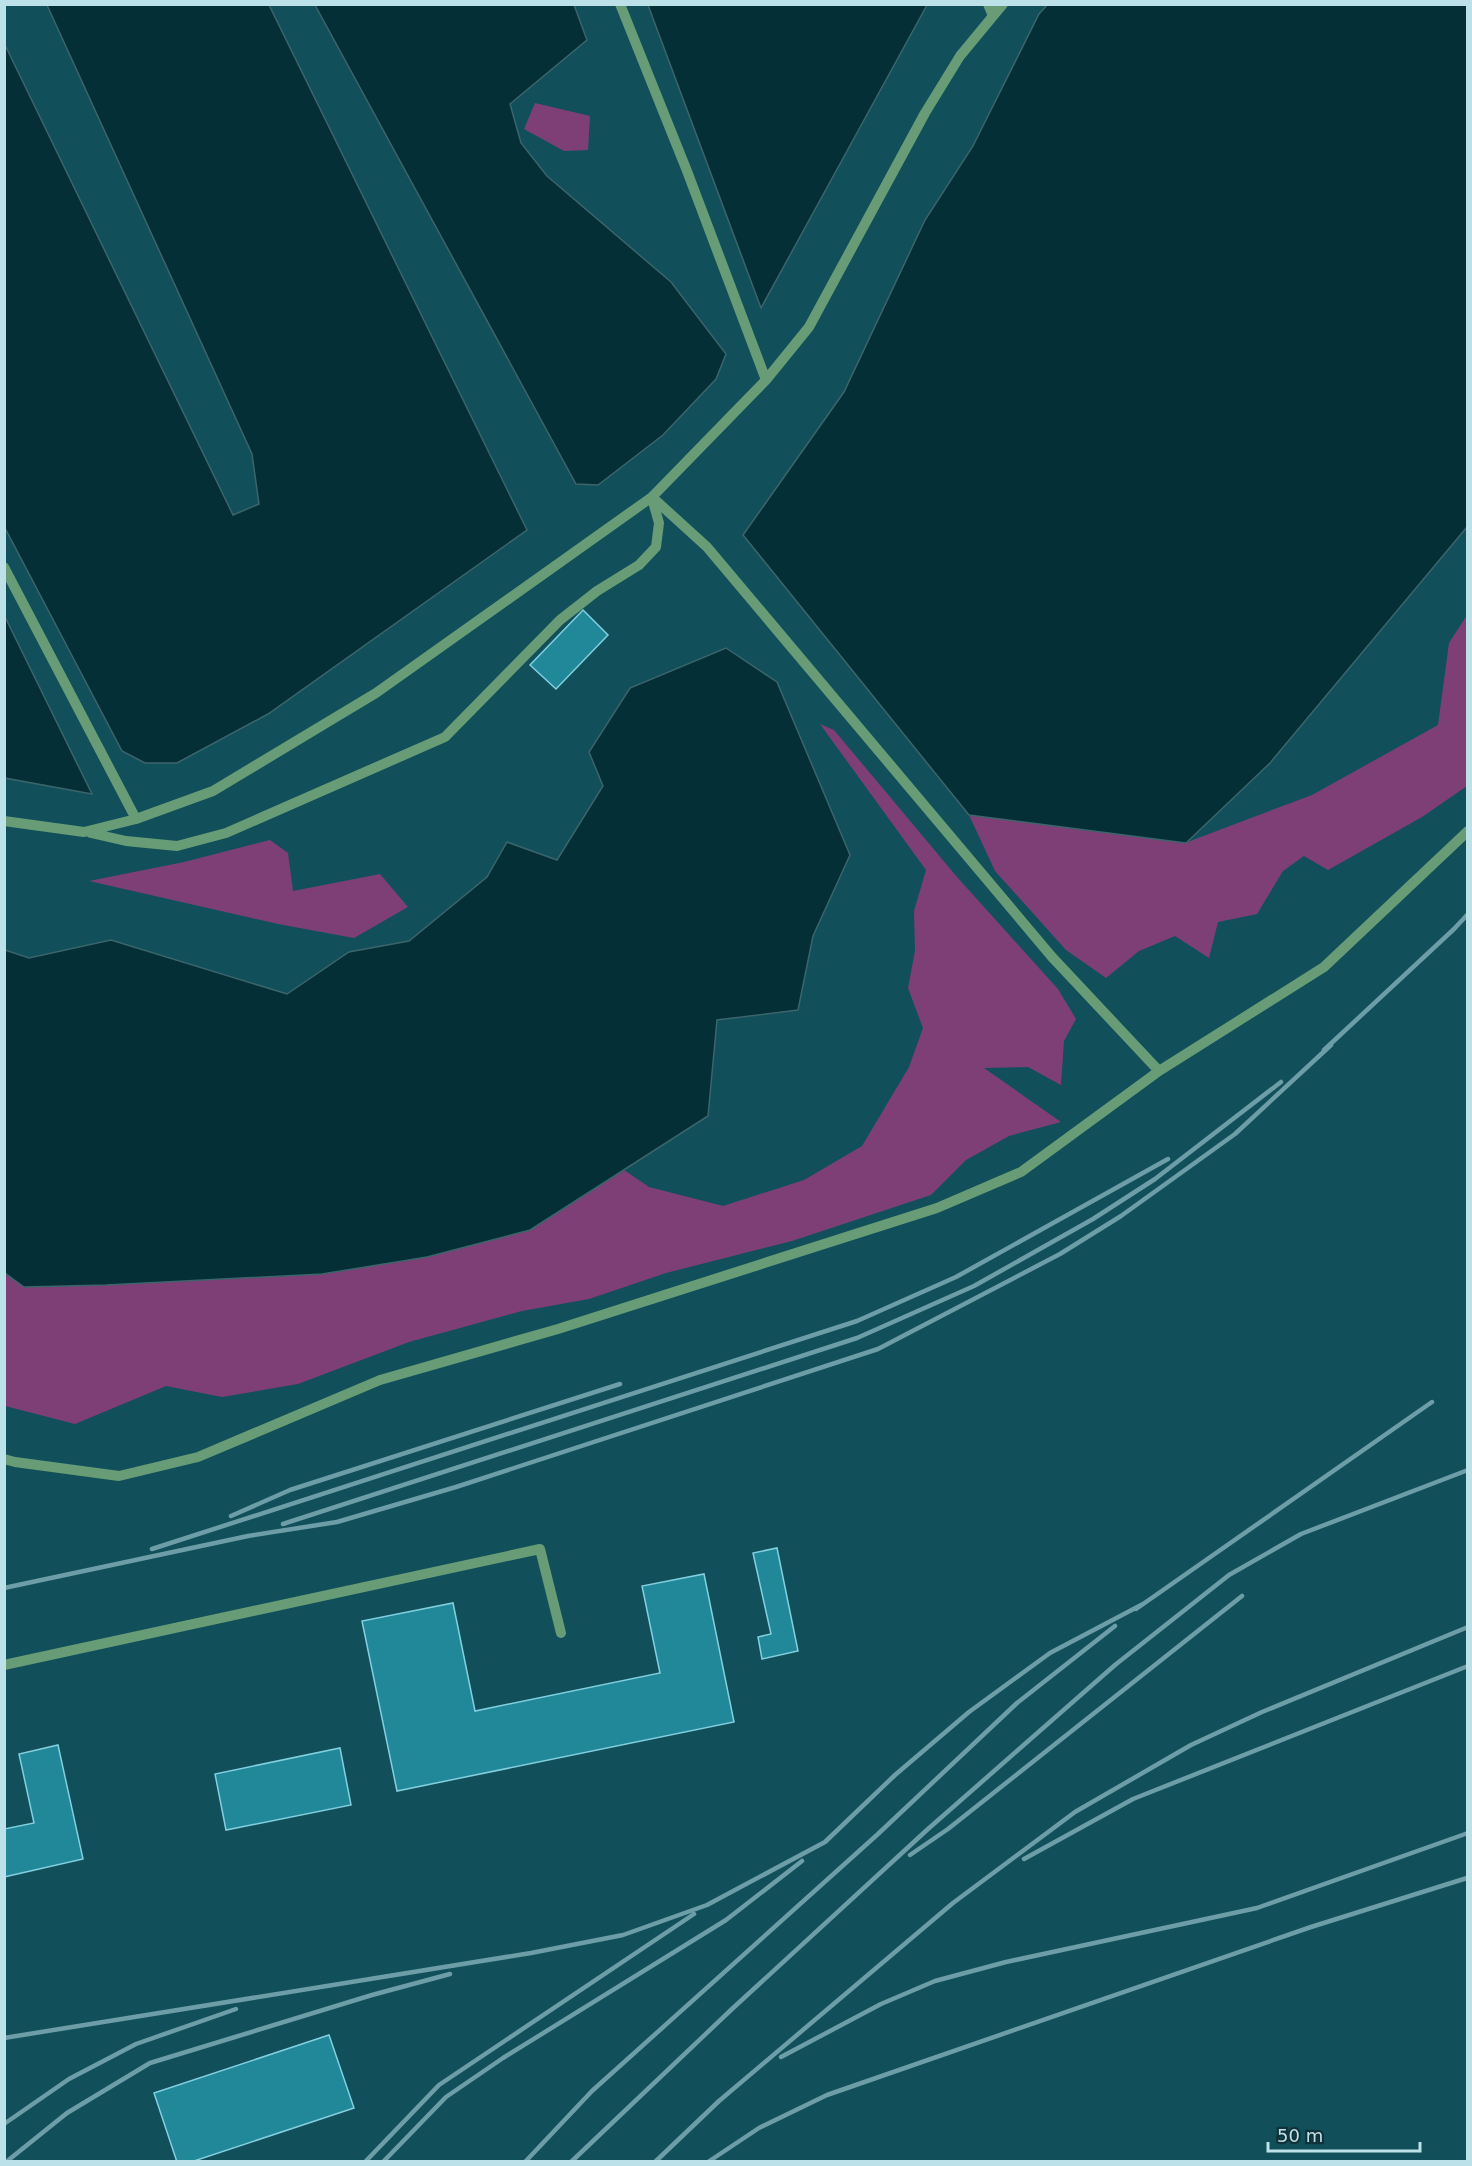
<svg xmlns="http://www.w3.org/2000/svg" width="1472" height="2166" viewBox="0 0 1472 2166" font-family="'DejaVu Sans',sans-serif">
<style>
.green{fill:#7e3f76}
.water{fill:#042f36;stroke:#3c646b;stroke-width:1.5}
.building{fill:#218899;stroke:#83cfdf;stroke-width:1.5}
.lines{fill:none;stroke-linecap:round;stroke-linejoin:round}
.minor{stroke:#689c76;stroke-width:10}
.rail{stroke:#6d9da6;stroke-width:4.5}
</style>
<rect width="100%" height="100%" fill="#11505b"/>
<path class="green" d="M535,103L590,116L588,150L564,151L524,129Z
M1467,615V786L1422,817L1328,870L1304,856L1283,871L1257,914L1218,922L1209,958L1175,936L1139,951L1106,978L1066,950L995,871L969,815L1185,843L1312,795L1438,725L1449,643Z
M820,724L834,730L957,877L1058,989L1076,1019L1064,1041L1061,1085L1028,1067L984,1068L1061,1122L1009,1136L966,1160L931,1195L792,1241L666,1273L589,1299L522,1311L409,1342L298,1384L222,1397L166,1386L75,1424L5,1406L4,1273L24,1287L322,1274L427,1257L530,1230L624,1170L649,1187L723,1206L804,1180L862,1146L909,1067L923,1028L908,988L915,951L914,911L926,870Z
M270,840L288,853L293,891L380,874L408,907L354,938L278,924L89,881L184,862Z"/>
<path class="water" d="M1048,4L1467,5V527L1270,763L1186,843L969,815L743,535L844,392L925,220L973,146L1039,14Z
M47,5H269L527,530L268,714L177,763H145L122,751L5,528V45L233,515L259,504L252,454Z
M315,5H574L587,40L510,104L521,143L547,176L671,282L726,354L716,379L663,435L598,485L576,484Z
M648,5H927L761,308Z
M4,617H5L92,794L5,778Z
M726,648L777,682L850,855L813,936L798,1010L717,1020L708,1116L530,1230L427,1257L322,1274L106,1285L24,1287L5,1273V950L29,958L111,940L287,994L349,952L409,941L487,877L507,842L557,860L603,786L589,752L630,688Z"/>
<path class="building" d="M583,610L608,635L556,689L530,665Z
M777,1548L798,1651L762,1659L758,1637L771,1634L753,1553Z
M704,1574L734,1722L397,1791L362,1621L453,1603L475,1711L660,1673L642,1586Z
M58,1745L83,1859L4,1877V1829L34,1823L19,1754Z
M340,1748L351,1805L226,1830L215,1774Z
M329,2035L354,2108L191,2162H177L154,2093Z"/>
<g class="lines">
<path class="minor" d="M620,4L687,171L766,380
M988,4L993,16
M652,497L707,547L1052,957L1159,1071
M4,567L136,819
M4,821L84,832L136,819L213,791L376,693L652,497L766,380L809,327L925,113L960,56L1003,4
M91,833L126,841L177,846L226,833L445,737L560,620L597,591L639,565L656,547L659,523L652,498
M4,1459L15,1462L119,1476L198,1457L380,1380L558,1329L937,1208L1021,1172L1159,1071L1324,967L1468,831
M4,1665L540,1549L561,1633"/>
<path class="rail" d="M1324,1050L1454,929L1468,914
M231,1516L290,1490L620,1384
M283,1524L857,1338L974,1286L1093,1219L1155,1179L1281,1082
M152,1549L857,1321L956,1277L1168,1159
M4,1588L248,1536L337,1522L456,1487L878,1349L1060,1254L1121,1216L1235,1134L1331,1045
M1136,1609L1432,1402
M910,1855L948,1829L1242,1596
M1024,1859L1133,1799L1468,1666
M4,2038L531,1953L623,1935L707,1905L825,1842L895,1775L969,1712L1050,1653L1143,1604
M781,2057L881,2004L935,1981L1006,1962L1257,1908L1468,1833
M4,2124L69,2079L136,2044L236,2009
M6,2162L67,2113L150,2063L372,1995L450,1974
M365,2162L439,2085L694,1914
M383,2162L446,2097L503,2058L726,1920L802,1861
M525,2162L592,2091L878,1834L1017,1703L1115,1626
M571,2162L732,2009L928,1829L1115,1665L1229,1575L1301,1534L1468,1470
M655,2162L719,2101L953,1903L1075,1812L1191,1745L1262,1712L1468,1627
M708,2162L759,2128L827,2095L1311,1927L1467,1878"/>
</g>
<rect width="1472" height="2166" fill="none" stroke="#bde1e8" stroke-width="12"/>
<path d="M1268 2142v9h152v-9" fill="none" stroke="#bde1e8" stroke-width="3"/>
<text x="1277" y="2142" font-size="18" fill="#bde1e8" stroke="#123239" stroke-width="4.5" paint-order="stroke">50 m</text>
</svg>
